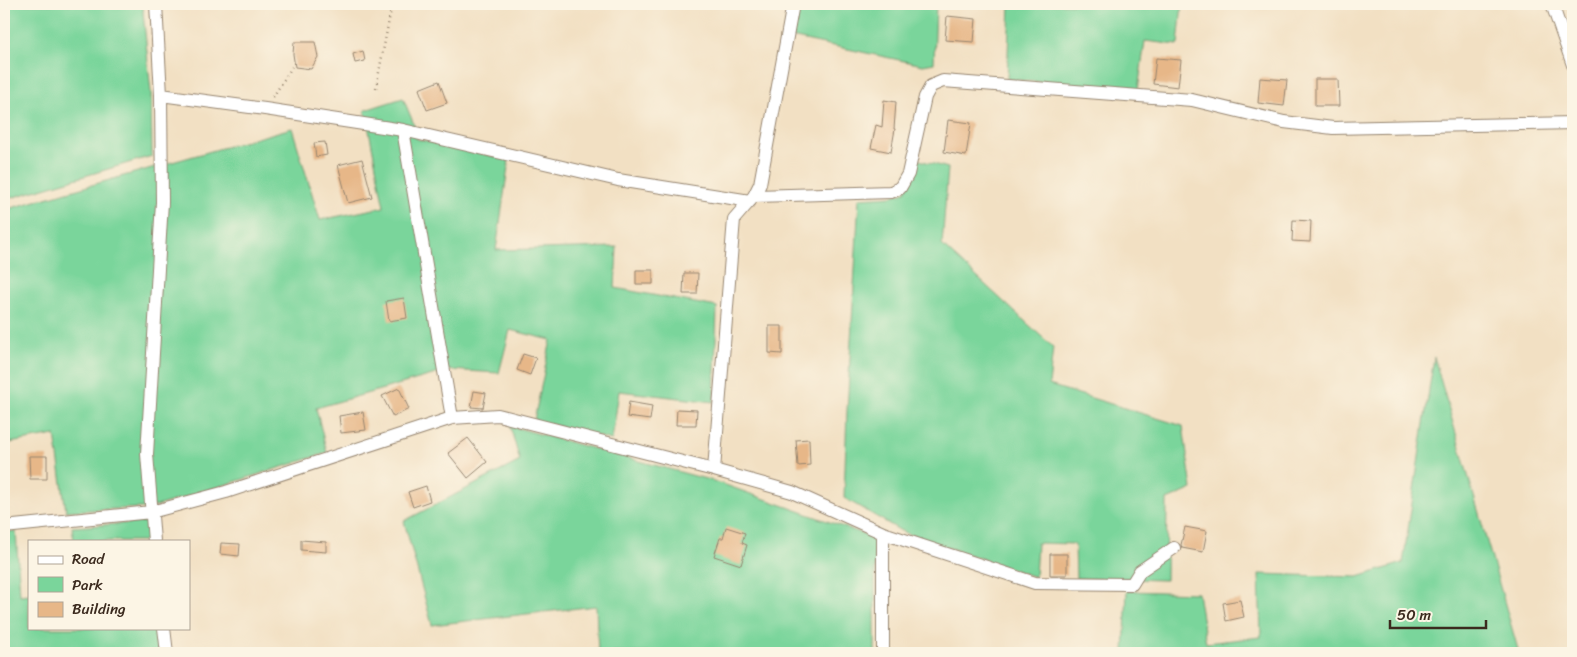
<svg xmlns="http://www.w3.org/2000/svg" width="1577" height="657" viewBox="0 0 1577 657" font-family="Sriracha,sans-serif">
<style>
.green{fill:#7ad59b;stroke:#5a805c}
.building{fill:#e7b788}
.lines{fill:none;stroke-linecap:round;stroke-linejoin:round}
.street-casing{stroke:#968570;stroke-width:14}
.path{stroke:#968570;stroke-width:2.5;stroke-dasharray:1 4;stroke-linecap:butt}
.street{stroke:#fff;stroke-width:12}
</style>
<rect width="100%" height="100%" fill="#fcf5e5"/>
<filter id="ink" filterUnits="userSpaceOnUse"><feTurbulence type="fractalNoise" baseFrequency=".02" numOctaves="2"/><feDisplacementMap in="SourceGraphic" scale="10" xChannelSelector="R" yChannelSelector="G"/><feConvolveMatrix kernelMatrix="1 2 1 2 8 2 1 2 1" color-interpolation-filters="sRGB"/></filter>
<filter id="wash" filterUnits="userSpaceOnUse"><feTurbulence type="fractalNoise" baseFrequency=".0096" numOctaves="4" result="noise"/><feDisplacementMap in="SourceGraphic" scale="20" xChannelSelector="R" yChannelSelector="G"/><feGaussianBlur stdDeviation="1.12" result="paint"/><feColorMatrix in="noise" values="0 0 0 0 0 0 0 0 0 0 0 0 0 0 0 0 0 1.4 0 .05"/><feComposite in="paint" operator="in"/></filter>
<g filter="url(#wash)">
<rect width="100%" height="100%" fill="#f2e0c3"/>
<path class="green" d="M4,4H144L143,12L151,93L152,156L4,200Z
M801,4H936L934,63L923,65L791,37Z
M1010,4H1182L1178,45L1145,41L1138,90L1007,79Z
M403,98L413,122L417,139L509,160L496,250L617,247L615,288L717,307L714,402L619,391L612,440L534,420L551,340L510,330L499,373L450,370L316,408L327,453L157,506L142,508L66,511L55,435L4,444V210L292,128L320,220L384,207L365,110Z
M916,159L948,168L942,245L1053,347L1049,385L1183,426L1192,489L1167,500L1166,580L1076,578L1075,544L1037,543L1035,577L903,532L844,498L847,411L859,198L892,196L905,192L913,175Z
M1434,357L1519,653H1124L1127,591L1198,593L1206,643L1261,637L1259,574L1358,577L1403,563Z
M510,426L717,482L875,538V653H598L596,606L432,625L404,521L520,461Z
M148,522L150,541H74L72,527Z
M16,531L20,595L29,594V628H160L163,653H4V532Z"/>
<g id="blocks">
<path class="building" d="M947,16L976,19L974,42L945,40Z
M294,42H315L318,57L311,69L295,67L293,54Z
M363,51L365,61L355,63L353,54Z
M1156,58L1181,60L1178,87L1153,84Z
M1260,78L1287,80L1284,106L1258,103Z
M1315,79H1338L1339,106H1315Z
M439,81L447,103L427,110L419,89Z
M884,100L896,102L894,129H895L891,152L871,148L876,125L882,127Z
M948,120L971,123L966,156L944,152Z
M325,142L327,155L316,157L314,143Z
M362,159L372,197L348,203L338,165Z
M1293,220L1311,221L1310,242L1292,241Z
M636,270H653V284H636Z
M684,273H698L697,294H683Z
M404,298L407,318L389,321L386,301Z
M769,326H782V354L769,353Z
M523,354L536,358L530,375L517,370Z
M399,388L409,409L393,417L382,396Z
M474,391L486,393L483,408L471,407Z
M629,402L652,406L650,420L627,417Z
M677,409L697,410L696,425H676Z
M363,412L366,430L341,433L339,416Z
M468,438L487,462L468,478L448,453Z
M809,439L810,465L798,466L796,440Z
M29,456H47V479H30Z
M426,486L430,501L413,507L408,492Z
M726,527L745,533L742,543L747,545L741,565L714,556L720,538H723Z
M1185,527L1207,531L1203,552L1182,548L1181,545Z
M301,540L326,542V552L301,550Z
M221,543L240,544L239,556L220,554Z
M1050,554H1067V575H1050Z
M1240,600L1244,617L1226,621L1223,603Z"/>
</g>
</g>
<g filter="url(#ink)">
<use href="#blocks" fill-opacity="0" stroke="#968570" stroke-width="1"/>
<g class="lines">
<g class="street-casing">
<path id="street" d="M1552,4L1573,65
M161,95L265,109L403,130L618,180L750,201
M403,130L452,418
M754,196L760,184L793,4
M714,470L734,219L754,196L891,192L900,188L908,174L925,97L931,86L943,81L1192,100L1284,122L1333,128L1573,123
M4,527L151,512L226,492L452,418L498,415L714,470L792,492L883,533L1035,583L1132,584L1140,571L1174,548
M883,533V653
M154,541L147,454L162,202L161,95L156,4
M164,628L167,653"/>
</g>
<path class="path" d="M376,88L392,4
M273,97L292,67"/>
<use href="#street" class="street"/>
</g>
</g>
<rect width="1577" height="657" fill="none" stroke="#fcf5e5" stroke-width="20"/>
<rect x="28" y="540" width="162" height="90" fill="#fcf5e5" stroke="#afa495"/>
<rect x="38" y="556" width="25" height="8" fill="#ffffff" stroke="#afa495"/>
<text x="72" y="564" font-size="15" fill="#3b2a1e">Road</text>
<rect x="38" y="577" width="25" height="15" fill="#7ad59b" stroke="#afa495"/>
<text x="72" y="590" font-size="15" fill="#3b2a1e">Park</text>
<rect x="38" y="602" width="25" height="15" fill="#e7b788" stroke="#afa495"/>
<text x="72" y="614" font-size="15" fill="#3b2a1e">Building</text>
<path d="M1390 620v8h96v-8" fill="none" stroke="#3b2a1e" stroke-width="2.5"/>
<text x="1397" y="620" font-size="15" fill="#3b2a1e" stroke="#fcf5e5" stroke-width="4" paint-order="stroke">50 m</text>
</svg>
